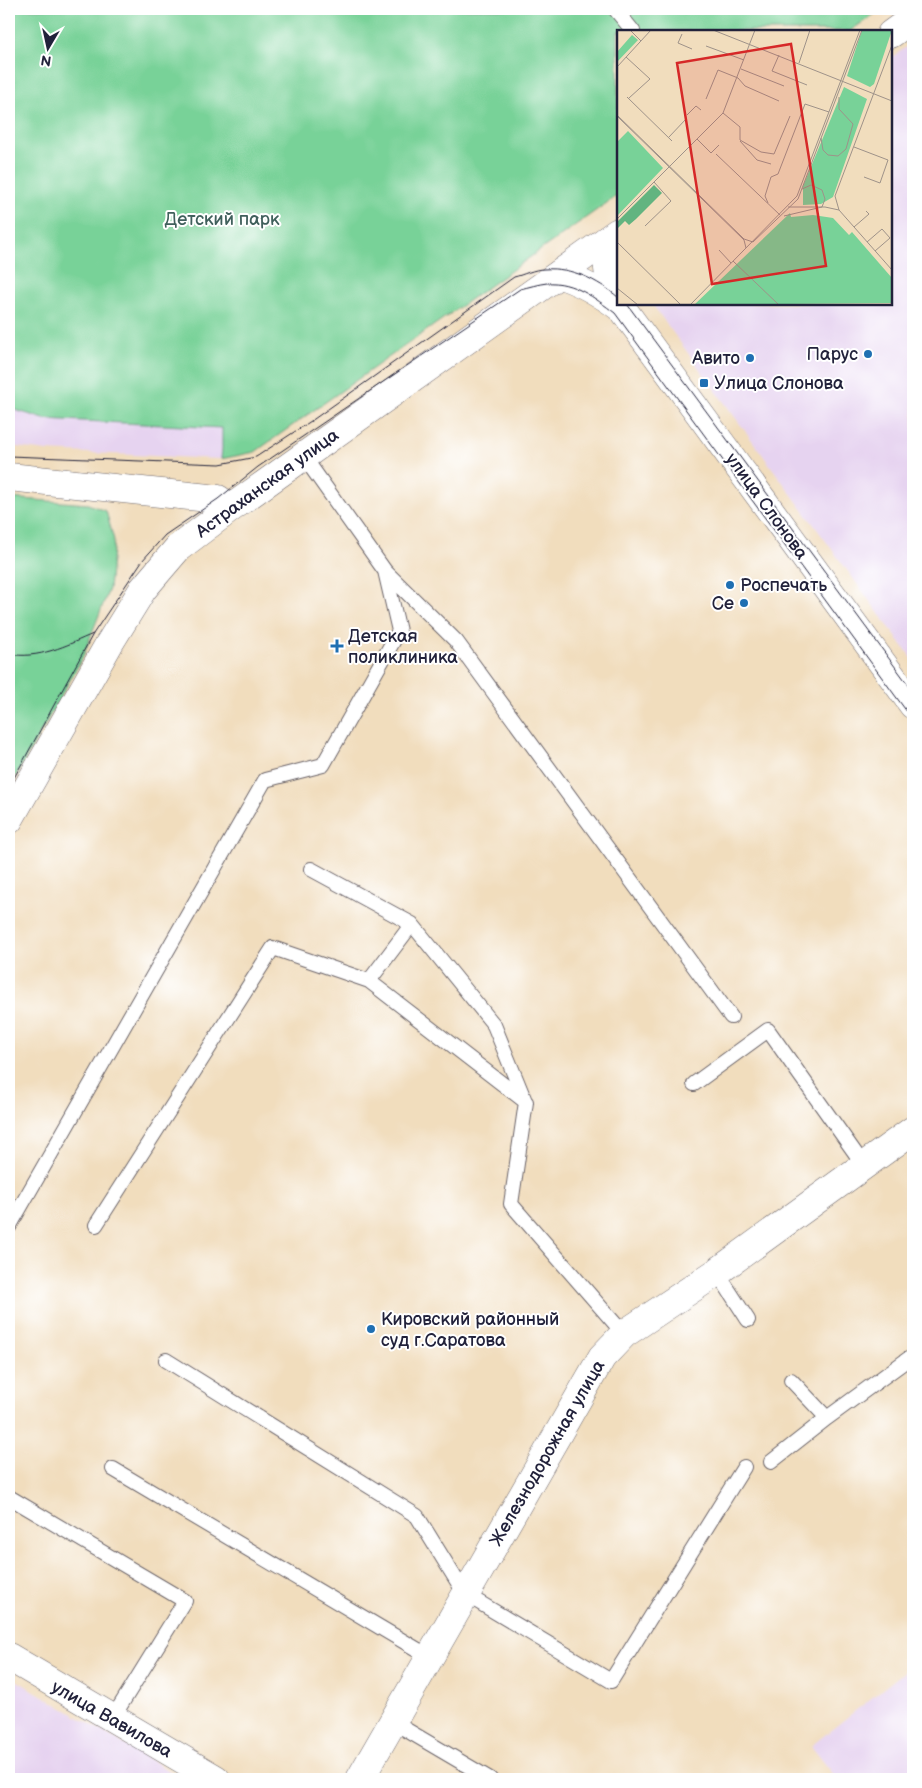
<svg xmlns="http://www.w3.org/2000/svg" width="922" height="1788" viewBox="0 0 922 1788" font-family="'Balsamiq Sans',sans-serif">
<style>
.built{fill:#e6d3f0}
.green{fill:#78d298;stroke:#4d7a6a}
.lines{fill:none;stroke-linecap:round;stroke-linejoin:round}
.service-casing{stroke:#6a6368;stroke-width:16}
.minor-casing{stroke:#6a6368;stroke-width:29}
.secondary-casing{stroke:#6a6368;stroke-width:29}
.service{stroke:#fff;stroke-width:14}
.minor{stroke:#fff;stroke-width:28}
.secondary{stroke:#fff;stroke-width:28}
.tram{stroke:#22223b;stroke-width:1}
.poi-dot{fill:#1f6fb2;stroke:#fff;stroke-width:2}
.labels{text-anchor:middle;stroke-width:4;stroke-linejoin:round;paint-order:stroke}
.park-label{font-size:18px;fill:#40605c;stroke:#fff}
.poi-label{font-size:18px;fill:#22223b;stroke:#fff;text-anchor:start}
.street-label{font-size:18px;fill:#22223b;stroke:#fff}
.inset-road{fill:none;stroke:#9e9289;stroke-width:1}
.view{fill:#d62828;fill-opacity:0.15;stroke:#d62828;stroke-width:2.5}
.inset-edge{fill:none;stroke:#22223b;stroke-width:2.5}
</style>
<rect width="100%" height="100%" fill="#fff"/>
<filter id="ink" filterUnits="userSpaceOnUse"><feTurbulence type="fractalNoise" baseFrequency=".02" numOctaves="2"/><feDisplacementMap in="SourceGraphic" scale="10" xChannelSelector="R" yChannelSelector="G"/><feConvolveMatrix kernelMatrix="1 2 1 2 8 2 1 2 1" color-interpolation-filters="sRGB"/></filter>
<filter id="wash" filterUnits="userSpaceOnUse"><feTurbulence type="fractalNoise" baseFrequency=".0096" numOctaves="4" result="noise"/><feDisplacementMap in="SourceGraphic" scale="20" xChannelSelector="R" yChannelSelector="G"/><feGaussianBlur stdDeviation="1.12" result="paint"/><feColorMatrix in="noise" values="0 0 0 0 0 0 0 0 0 0 0 0 0 0 0 0 0 1.4 0 .05"/><feComposite in="paint" operator="in"/></filter>
<g filter="url(#wash)">
<rect width="100%" height="100%" fill="#f1ddbd"/>
<path class="built" d="M913,42V660L652,304H891V58Z
M9,408L44,419L222,428V449L221,459L47,451L9,446Z
M913,1665V1779H837L811,1746Z
M9,1676L183,1779H9Z"/>
<path class="green" d="M9,9H882L850,31H618V195L255,452L221,459L222,449V428L44,419L9,408Z
M9,498L88,504L106,511L114,540L109,589L82,659L9,788Z"/>
</g>
<g filter="url(#ink)">
<g class="lines">
<g class="service-casing">
<path id="service" d="M615,9L633,31
M304,457L385,571L456,641L731,1017
M311,869L412,924L494,1025L525,1101
M369,981L412,924
M694,1084L768,1030L863,1164
M96,1225L273,948L369,981L526,1102L511,1204L624,1334
M9,1227L265,780L323,765L399,631L385,571
M717,1272L748,1320
M166,1360L417,1516L465,1594L611,1681L744,1467
M791,1380L827,1418L908,1359
M771,1462L827,1418
M113,1469L430,1657
M9,1497L185,1601L112,1719
M393,1722L490,1779"/>
</g>
<g class="minor-casing">
<path id="minor" d="M607,240C607,265 607,279 618,303
M560,275C583,282 601,293 621,308
M619,304L913,705
M9,1657L216,1779
M360,1779L602,1357L624,1334L717,1272L913,1130"/>
</g>
<g class="secondary-casing">
<path id="secondary" d="M891,34L913,18
M9,477L218,499L231,508
M9,820L109,644L143,589L178,548L231,508L618,232"/>
</g>
<use href="#service" class="service"/>
<use href="#minor" class="minor"/>
<use href="#secondary" class="secondary"/>
<path class="tram" d="M627,304L913,691
M9,456L220,464L256,457L314,419L514,277C523,275 534,269 544,269C572,267 597,280 618,297
M9,654C38,660 67,645 93,634
M9,787L93,634L142,561L165,535L218,499L258,467L520,289C529,287 538,284 547,283C573,281 595,298 615,313L913,720"/>
</g>
</g>
<g class="poi-dot">
<circle cx="868" cy="354" r="5"/>
<circle cx="750" cy="358" r="5"/>
<rect x="699" y="378" width="10" height="10" rx="2.5"/>
<circle cx="730" cy="585" r="5"/>
<circle cx="744" cy="603" r="5"/>
<path d="M334.5 638.5h5v5h5v5h-5v5h-5v-5h-5v-5h5z"/>
<circle cx="371" cy="1329" r="5"/>
</g>
<g class="labels">
<g class="park-label">
<text x="222" y="225">Детский парк</text>
</g>
<g class="poi-label">
<text x="858" y="360" text-anchor="end">Парус</text>
<text x="740" y="364" text-anchor="end">Авито</text>
<text x="714" y="389">Улица Слонова</text>
<text x="740" y="591">Роспечать</text>
<text x="734" y="609" text-anchor="end">Се</text>
<text x="348" y="642">Детская<tspan x="348" dy="21">поликлиника</tspan></text>
<text x="381" y="1325">Кировский районный<tspan x="381" dy="21">суд г.Саратова</tspan></text>
</g>
<g class="street-label">
<text transform="translate(267 483) rotate(-36)" y="6">Астраханская улица</text>
<text transform="translate(767 506) rotate(54)" y="6">улица Слонова</text>
<text transform="translate(547 1453) rotate(-60)" y="6">Железнодорожная улица</text>
<text transform="translate(112 1719) rotate(30)" y="6">улица Вавилова</text>
</g>
</g>
<g transform="translate(617 30)">
<rect width="275" height="275" fill="#f1ddbd"/>
<path d="M245,0H275L257,54L253,57L230,46ZM15,5L21,10L0,32V22ZM227,57L250,69L216,167L204,174L186,175V156ZM11,101L46,138L0,186V112ZM173,183L174,187L196,185L216,188L232,205L235,202L275,248V273L77,275Z" fill="#78d298"/>
<path d="M37,155L45,163L19,189L12,195L8,191L0,199V192Z" fill="#62b480"/>
<path class="inset-road" d="M13,0L24,11M96,0L275,71M65,4L61,13L75,19M275,15L218,166L222,180L275,240M89,16L127,30M162,25L155,41L190,55M9,27L33,49L12,68M182,33L193,0M0,37L34,0M124,39L167,56M10,67L55,111M89,69L101,40L121,48L128,56L162,71M106,83L123,97V110L144,122L157,124L173,86M0,85L127,209L136,212L181,169L245,0M70,85L79,76L84,80M0,86L127,210L129,218M52,107L69,89M204,108L206,120L211,125L221,126L229,119L236,94L222,79V67M80,109L94,123L102,115M123,111L140,130L154,134M237,117L271,130L263,153L247,147M99,124L163,185M151,173L148,166L154,147L161,144L188,74L212,82M171,177H208L222,180M167,186L205,177L208,169L205,160L194,155L185,159M0,189L106,83L138,0M28,196L54,171L37,152M237,197L252,184L249,181M0,212L64,275M250,212L265,199L273,208L258,221M102,220L114,233M116,231L162,275M0,258L21,275M73,275L180,166L243,0"/>
<path class="view" d="M174,14L209,236L95,254L60,33Z"/>
<rect width="275" height="275" class="inset-edge"/>
</g>
<rect width="922" height="1788" fill="none" stroke="#fff" stroke-width="30"/>
<g transform="translate(48 48) rotate(189)" stroke="#ffffff" stroke-width="4" paint-order="stroke">
<path d="M0-4L9 19L0 12L-9 19Z" fill="#22223b"/>
<text y="-8" font-size="14" font-weight="bold" text-anchor="middle" fill="#22223b">N</text>
</g>
</svg>
